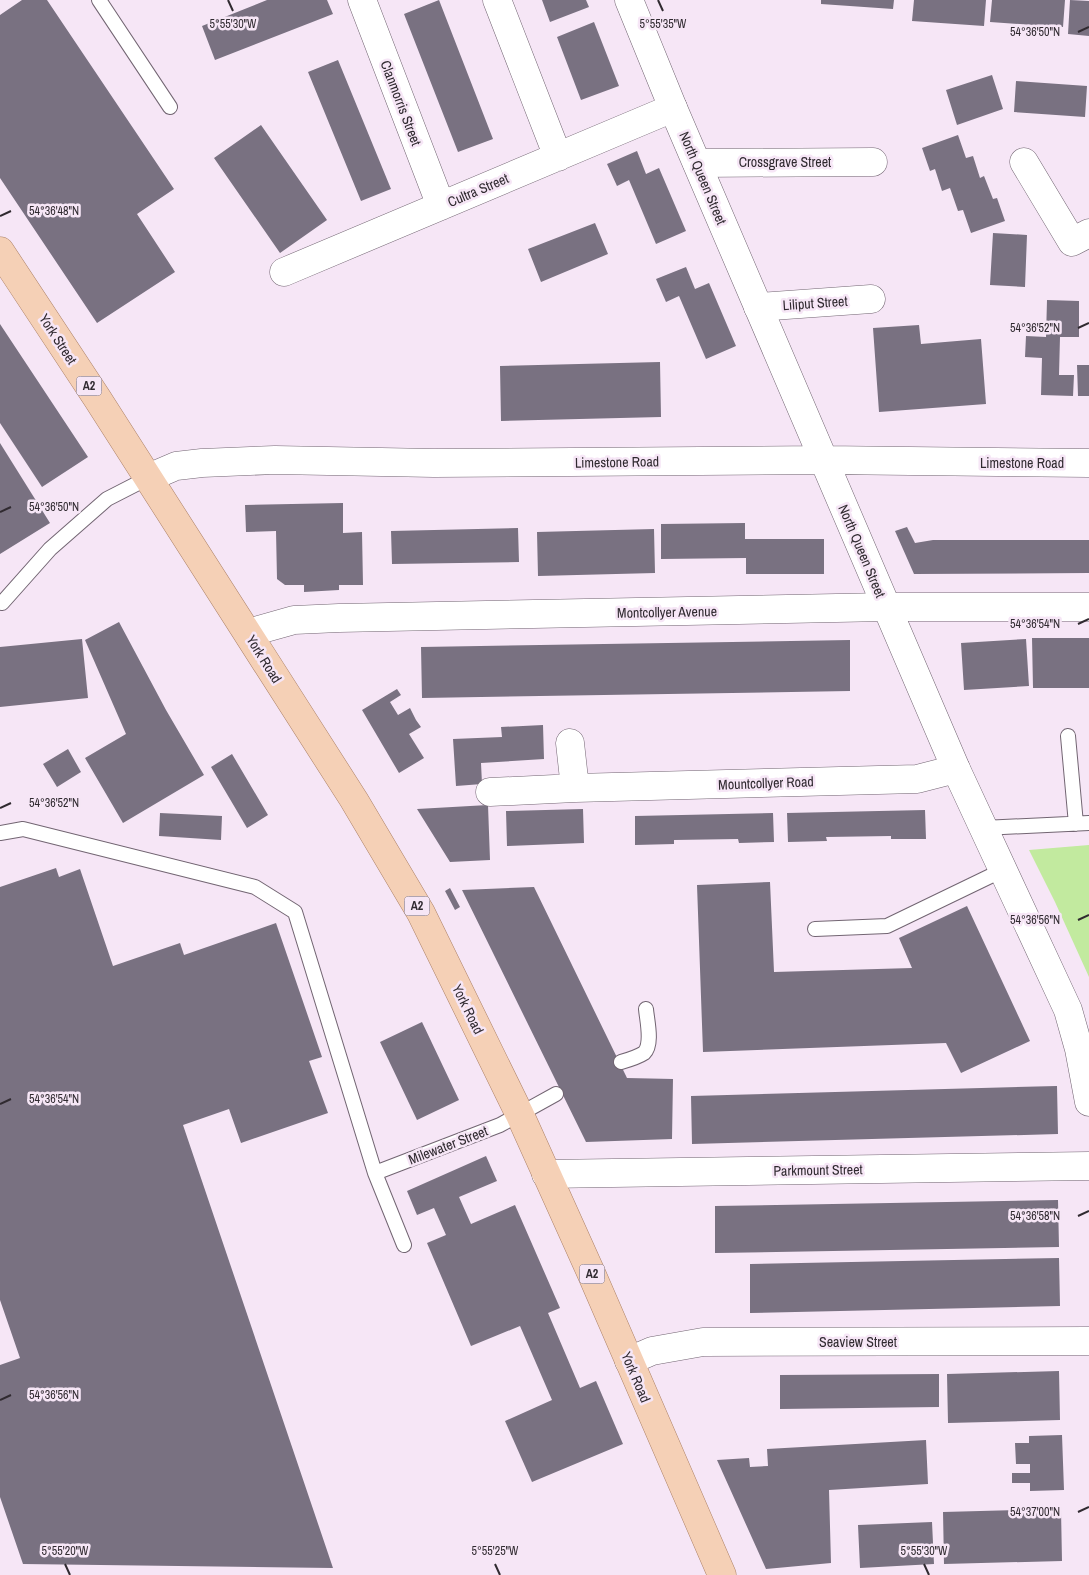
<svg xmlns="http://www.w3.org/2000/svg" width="1089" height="1575" viewBox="0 0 1089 1575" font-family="'Archivo Narrow',sans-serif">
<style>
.green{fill:#c2ea9f}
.building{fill:#797181}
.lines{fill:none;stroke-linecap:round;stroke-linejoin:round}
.lane-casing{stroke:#726572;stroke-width:16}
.street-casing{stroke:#726572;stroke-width:29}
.secondary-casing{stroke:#726572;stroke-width:29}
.primary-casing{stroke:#ac8167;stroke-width:29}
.lane{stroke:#fff;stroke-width:14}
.street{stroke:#fff;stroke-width:28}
.secondary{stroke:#fff;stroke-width:28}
.primary{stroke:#f5d0b6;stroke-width:28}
.ticks{fill:none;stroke:#302a30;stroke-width:2}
.labels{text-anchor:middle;stroke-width:5;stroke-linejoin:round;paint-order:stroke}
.shield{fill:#f6e6f6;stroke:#6b626b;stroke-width:1}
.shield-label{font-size:12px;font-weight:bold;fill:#302a30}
.street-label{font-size:14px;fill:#302a30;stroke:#f6e6f6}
.ticks-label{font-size:12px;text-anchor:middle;fill:#302a30;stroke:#f6e6f6;stroke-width:5;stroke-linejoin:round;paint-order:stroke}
</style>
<rect width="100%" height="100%" fill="#f6e6f6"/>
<path class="green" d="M1089,845V977L1055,902L1029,850Z"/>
<path class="building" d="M22,0H47L174,189L137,214L175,272L97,323L0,178V15Z
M267,0H327L333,14L215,60L202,26Z
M439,0L493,139L458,152L404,14Z
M542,0H586L589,7L550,22Z
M821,0H894L893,9L821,4Z
M914,0H986L984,26L912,21Z
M992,0H1065L1063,27L990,22Z
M1070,0L1089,1V36L1068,34Z
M594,22L619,86L581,100L557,37Z
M338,60L391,189L361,201L308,72Z
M992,75L1003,109L957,125L946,90Z
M1016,81L1087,86L1085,117L1014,112Z
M261,125L327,220L280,253L214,158Z
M958,135L966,158L973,156L980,178L984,176L993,199L997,198L1005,221L971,233L963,210L958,211L950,188L942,191L935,169L930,171L922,148Z
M637,151L646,174L659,168L686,231L656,244L629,180L617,186L607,164Z
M595,223L608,254L541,282L528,249Z
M993,233L1027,235L1025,287L990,285Z
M686,267L695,289L709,283L736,346L706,359L679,296L666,302L656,279Z
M1047,300L1079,301V337H1060L1059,375H1074L1073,396L1041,395L1042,358L1025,357L1026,336L1046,337Z
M0,324L88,457L42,487L0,423Z
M919,325L921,344L981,339L986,404L879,412L873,328Z
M660,362L661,417L501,421L500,366Z
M1077,365H1089V396H1078Z
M0,443L50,523L0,554Z
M343,503V533L362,532L363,585H339V590L304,592V585H285L277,579L276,531L246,532L245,505Z
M745,523V539H824V574H746V558L661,559V524Z
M907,527L915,543L933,540H1089V573L914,574L895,531Z
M518,528L519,562L392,564L391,531Z
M654,529L655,573L538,576L537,532Z
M119,622L166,710L204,775L123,823L85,758L126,734L85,640Z
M1032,638H1089V688H1033Z
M82,639L88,698L0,707V647Z
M1026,639L1029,686L964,690L961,643Z
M850,640V691L422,698L421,647Z
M397,689L401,695L390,702L398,715L410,708L416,720L421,727L409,734L424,758L399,773L362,710Z
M543,725L544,759L481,763L482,784L456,786L453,739L502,737L501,727Z
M68,749L81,772L57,787L43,764Z
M232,754L268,815L247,828L211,767Z
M488,805L490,860L450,862L417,809Z
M583,809L584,843L507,846L506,811Z
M925,810L926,839H891V836L826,837L827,841L788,842L787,813Z
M160,813L222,816L221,840L159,836Z
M773,813L774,842L739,843L738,839L674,840V844L635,845V816Z
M56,868L59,877L80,869L113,966L180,943L184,955L276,923L322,1057L309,1061L328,1113L241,1143L229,1109L183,1125L333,1568L23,1564L0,1497V1365L20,1358L0,1300V887Z
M770,882L774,972L912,968L899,938L967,906L1030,1041L961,1073L946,1043L703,1052L697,885Z
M534,887L627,1078L673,1079L672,1139L586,1142L462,890Z
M450,888L460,907L455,910L445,891Z
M422,1022L459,1100L417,1120L380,1042Z
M1057,1086L1058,1134L692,1144L691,1096Z
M486,1156L497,1181L459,1197L471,1224L515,1205L560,1308L548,1313L580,1388L596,1381L623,1444L532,1482L505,1421L552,1400L520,1326L471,1346L427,1243L446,1235L434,1208L417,1215L407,1191Z
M1058,1200L1059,1247L715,1253V1206Z
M1059,1258L1060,1306L750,1313V1264Z
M1059,1371L1060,1420L948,1423L947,1374Z
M939,1374V1407L780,1409V1375Z
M1062,1435L1064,1490L1030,1491V1483H1012V1473H1030V1464H1016L1015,1443H1029V1436Z
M926,1440L928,1484L829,1490L831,1563L766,1569L717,1460L749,1458L750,1467L768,1466L767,1449Z
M1061,1509L1062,1561L944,1564L943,1512Z
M932,1522L934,1564L860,1568L858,1525Z"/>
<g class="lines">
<g class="lane-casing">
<path id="lane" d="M99,0L170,107
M2,603L50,549L107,499L148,478
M1068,736L1076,824
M983,828L1089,823
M0,833L23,829L255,887L295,912L375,1173L404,1245
M815,929L887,926L1003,870
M621,1062C628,1060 638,1057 644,1053C653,1044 647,1021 646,1009
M375,1173L500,1125L556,1094"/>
</g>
<g class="street-casing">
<path id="street" d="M362,0L441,206
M497,0L558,157
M1024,162L1072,242L1089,233
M697,163L873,162
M284,272L673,108
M758,307L871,299
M248,633L294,620L339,618L886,607H1089
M570,743L575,788
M490,792L575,788L917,779L956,769
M546,1174L1089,1166
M629,1361L652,1351L703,1342L1089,1341"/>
</g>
<g class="secondary-casing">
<path id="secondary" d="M629,0L673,108L956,769L1068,1010L1079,1049L1089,1102
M148,478L176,466L202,463L275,460L434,463L824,460L1089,463"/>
</g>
<g class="primary-casing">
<path id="primary" d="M0,251L97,398L354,800L421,913L520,1115L592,1275L722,1575"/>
</g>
<use href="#lane" class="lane"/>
<use href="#street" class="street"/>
<use href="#secondary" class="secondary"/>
<use href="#primary" class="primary"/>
</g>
<path class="ticks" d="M228,0L233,11M658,0L663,11M1078,32L1089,27M0,216L11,211M1078,328L1089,323M0,512L11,507M1078,624L1089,619M0,808L11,803M1078,920L1089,915M0,1104L11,1099M1078,1216L1089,1211M0,1400L11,1395M1078,1512L1089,1507M65,1564L70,1575M495,1564L500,1575M924,1564L929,1575"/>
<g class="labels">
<g class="shield">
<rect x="76.5" y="376.5" width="25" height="19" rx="4"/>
<rect x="404.5" y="896.5" width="25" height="19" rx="4"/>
<rect x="579.5" y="1264.5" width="25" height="19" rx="4"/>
</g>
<g class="shield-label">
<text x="89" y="390">A2</text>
<text x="417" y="910">A2</text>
<text x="592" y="1278">A2</text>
</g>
<g class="street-label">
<text transform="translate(401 103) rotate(69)" y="5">Clanmorris Street</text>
<text x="785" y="167">Crossgrave Street</text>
<text transform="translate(703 178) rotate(67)" y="5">North Queen Street</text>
<text transform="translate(478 190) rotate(-23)" y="5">Cultra Street</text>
<text transform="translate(815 303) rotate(-4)" y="5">Liliput Street</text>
<text transform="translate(58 339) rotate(57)" y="5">York Street</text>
<text transform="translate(617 462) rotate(-1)" y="5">Limestone Road</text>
<text x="1022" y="468">Limestone Road</text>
<text transform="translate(862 551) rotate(67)" y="5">North Queen Street</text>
<text transform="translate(667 612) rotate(-1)" y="5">Montcollyer Avenue</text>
<text transform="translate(264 659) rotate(58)" y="5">York Road</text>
<text transform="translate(766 783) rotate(-2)" y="5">Mountcollyer Road</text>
<text transform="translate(468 1009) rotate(64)" y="5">York Road</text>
<text transform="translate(448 1145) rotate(-21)" y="5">Milewater Street</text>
<text transform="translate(818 1170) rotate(-1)" y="5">Parkmount Street</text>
<text x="858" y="1347">Seaview Street</text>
<text transform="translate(636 1377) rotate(67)" y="5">York Road</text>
</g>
</g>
<g class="ticks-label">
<text x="233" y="28">5°55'30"W</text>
<text x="663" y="28">5°55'35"W</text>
<text x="1035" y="36">54°36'50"N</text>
<text x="54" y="215">54°36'48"N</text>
<text x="1035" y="332">54°36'52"N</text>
<text x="54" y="511">54°36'50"N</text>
<text x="1035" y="628">54°36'54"N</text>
<text x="54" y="807">54°36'52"N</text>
<text x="1035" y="924">54°36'56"N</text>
<text x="54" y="1103">54°36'54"N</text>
<text x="1035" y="1220">54°36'58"N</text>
<text x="54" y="1399">54°36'56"N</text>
<text x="1035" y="1516">54°37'00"N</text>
<text x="65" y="1555">5°55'20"W</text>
<text x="495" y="1555">5°55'25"W</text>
<text x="924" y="1555">5°55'30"W</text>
</g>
</svg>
